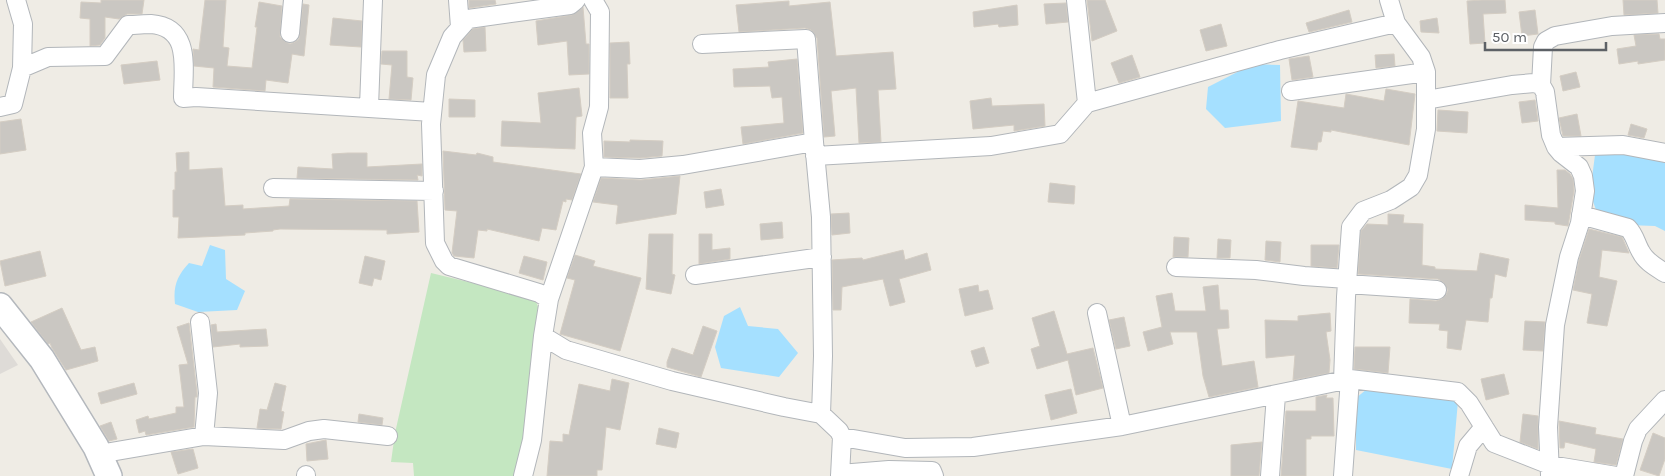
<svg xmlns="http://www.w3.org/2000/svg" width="1665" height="476" viewBox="0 0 1665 476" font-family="Karla,sans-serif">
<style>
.industrial{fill:#dedbd7}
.green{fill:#c4e7c1}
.water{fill:#a5e0ff}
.building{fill:#cac7c2;stroke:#d4cdc3}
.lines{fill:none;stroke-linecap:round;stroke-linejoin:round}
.street-casing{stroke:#b2b6ba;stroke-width:20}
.secondary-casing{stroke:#b4b8bd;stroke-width:28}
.street{stroke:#fff;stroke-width:18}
.secondary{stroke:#fff;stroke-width:25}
</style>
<rect width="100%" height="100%" fill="#efece5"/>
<path class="industrial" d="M0,339L18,365L0,374Z"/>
<path class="green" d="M431,273L535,298L538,307L521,458L516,476H414L413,463L391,462L395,433Z"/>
<path class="water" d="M1253,64L1280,65L1281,121L1225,128L1206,109L1208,87Z
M1617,147L1665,156V231L1655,226L1601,224L1590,193L1595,155Z
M210,245L225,250L226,279L245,291L237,310L198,312L175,304C173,286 177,276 189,263L202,266Z
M740,307L748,326L778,329L798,353L779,377L721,368L715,347L724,316Z
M1372,385L1458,401L1452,469L1356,450V398Z"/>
<path class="building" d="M101,0H144L142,14H127L119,19L105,17V38L100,45L90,46V19L80,18L81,2L101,3Z
M205,0H226L223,47L229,48L227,66L252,68L257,27H255L259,2L282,6L280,37L284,41L290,44L295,42L299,39L303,4L309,5L304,56L292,54L288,83L266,80L265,91L213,87L214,68L194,66L193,49L199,50Z
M469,0H495L496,4L469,8Z
M1087,0H1105L1117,31L1092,41Z
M1482,0H1505L1506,13L1483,14L1485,43L1470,44L1467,1Z
M1623,0H1657L1658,13L1624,15Z
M789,1V6L830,2L836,56L893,52L896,89L878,90L881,142L859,143L856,88L831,91L835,136L824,137L817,38L811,30L805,28L739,32L736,5Z
M1066,3L1068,22L1046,24L1044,4Z
M1017,5L1018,25L999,27L998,24L974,27L973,12Z
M583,7L586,44H589V74L569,75L567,41L538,45L536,21L572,15Z
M1349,10L1352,22L1309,32L1306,23Z
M1535,10L1538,34L1522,36L1519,12Z
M333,18L362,21L361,47L330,45Z
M1437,18L1439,33L1421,32L1420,21Z
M1221,24L1227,46L1206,51L1200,30Z
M485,27L486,51L464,52L463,40L473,29Z
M1659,34L1660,39H1665V60L1638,64V61L1619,64L1617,49L1636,46L1634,35Z
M629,42L630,64H627L628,98H610V43Z
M382,51H407V77L413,78L411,100L389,99L392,65L381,64Z
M1394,54L1395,66L1376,68L1375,55Z
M1132,55L1140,77L1119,83L1111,63Z
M1309,56L1313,77L1292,80L1289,59Z
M797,59L803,133L743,144L741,127L784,123L782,97L772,98L770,86L734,87L733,69L769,67L768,62Z
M157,61L160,80L124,84L121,65Z
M1576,72L1580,87L1563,91L1560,76Z
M579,88L582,116L576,117L575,149L501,146L502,121L541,123L538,93Z
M1386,89L1415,94L1409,145L1331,130V132L1323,131L1321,142H1318L1317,150L1291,147L1298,101L1344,108L1346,94L1384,101Z
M991,98L992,106L1044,104L1045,126L1014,131V125L973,129L970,101Z
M449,99L475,100V117H449Z
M1535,100L1538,121L1522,123L1519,102Z
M1438,110L1468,112L1467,133L1437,131Z
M1577,114L1581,136H1563L1559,118Z
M21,119L26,150L0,154V122Z
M1631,124L1647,129L1644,138L1628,135Z
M630,140L663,141L662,156L640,158L604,157V141L630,142Z
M443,151L476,155L477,153L493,157V162L581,174L572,200L566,199V202L563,201L556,230L542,228L539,241L487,229V231L478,230L474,258L454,256L452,253L457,211L445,210Z
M189,152V170L222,168L225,206L243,205V209L289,206L290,199L417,201L419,232L387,234V230L280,229L273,230V231L245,233V235L178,238L179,217H173V190H175V172H177L176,153Z
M348,153H367V167L422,164V176L417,175L418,180L297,178L298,167L333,169L332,154Z
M1557,170H1565L1570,174L1573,179L1574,191L1568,226L1555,224V222L1525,220V205L1558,208Z
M680,176L676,214L616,224L618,206L617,205L593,202L601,178L641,180Z
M1050,183L1075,186L1074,204L1048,202Z
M721,189L724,205L706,208L704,192Z
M849,213L850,233L832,235L831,214Z
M1388,214L1404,215L1403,223L1423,224L1422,265L1435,267V269L1477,271L1480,253L1509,259L1506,277L1495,274L1492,298H1490L1488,322L1466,320L1461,350L1447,348L1448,331L1439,330L1440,324L1409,323L1410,299L1436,301L1442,299L1446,295L1448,290L1443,282L1438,279L1358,274L1361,231L1367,224L1388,225Z
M782,222L783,238L761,240L760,224Z
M1589,229L1622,237L1629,253L1602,250L1599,277L1617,281L1607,326L1587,323L1592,294L1573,290L1579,260Z
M649,234H673L672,274L675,275L671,294L646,289Z
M699,234H712V250L730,248V259L699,264Z
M1174,237L1189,238L1188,257H1173Z
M1218,239L1231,240L1230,258H1217Z
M1266,241L1281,242L1280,262L1265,260Z
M1311,245H1339L1337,268L1311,266Z
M903,250L905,260L927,253L931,270L899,279L905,302L890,306L883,279L842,287L841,310H833L832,260L862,258L863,260Z
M40,251L46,276L5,286L0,261Z
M575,255L595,261L593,266L641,278L620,351L560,334L575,280L567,278Z
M365,256L385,261L381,280L374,278L372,286L359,283Z
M524,256L547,262L543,280L519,273Z
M978,285L979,292L988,290L993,309L965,316L959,289Z
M1218,285L1220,310H1228L1229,328L1217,329L1222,366L1254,361L1258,387L1209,397L1203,376L1197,332H1170L1173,344L1148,351L1143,332L1162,327L1156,296L1172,293L1175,311H1206L1203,287Z
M62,308L81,350L95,347L98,361L66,370L52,348L50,343L48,344L31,322Z
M1054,311L1067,354L1093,348L1103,388L1076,395L1068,360L1037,369L1031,349L1040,346L1032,318Z
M1330,313L1331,331L1326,332L1330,360L1329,373L1293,380L1295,355L1266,358L1265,320L1298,321V316Z
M1124,317L1130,346L1116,349L1109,320Z
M1525,321L1545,322L1543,351L1523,350Z
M189,323L197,393V397H195L194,427L146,435L145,431L139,433L136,420L148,416L149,419L176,413V407H184L179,365L188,364L177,327Z
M216,324L217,332L266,329L268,346L240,347V344L213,347L211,325Z
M703,326L717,331L701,377L667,367V362L672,348L693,355Z
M984,347L989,363L976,367L971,351Z
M1355,347H1390L1388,373L1354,369Z
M1504,374L1509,394L1486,400L1481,379Z
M612,379L629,383L620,430L606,427L602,470H597V476H547L550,441L563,442V434L569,435L579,384L610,391Z
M134,383L137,394L101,404L98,393Z
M275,383L286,386L281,411L284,412L281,429L257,428L260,409L267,410Z
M1071,389L1077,413L1051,420L1045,395Z
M1327,395L1326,398H1333L1334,436H1311V439H1306V476H1281L1286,411H1316V397Z
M359,414L383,418L382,425L358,422Z
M1523,414L1538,416V449L1520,442Z
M1559,421L1596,428L1595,434L1623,439L1616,465L1594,462L1596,449L1565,442L1564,448H1560Z
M111,422L117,439L109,441L100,426Z
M659,428L679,433L676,448L656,444Z
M1653,433L1665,438V459L1659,476L1640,470Z
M326,440L328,459L307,461L306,444Z
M1262,442L1259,476H1231V445Z
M193,449L198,468L178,474L171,452Z"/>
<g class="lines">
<g class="street-casing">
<path id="street" d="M458,0L460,27
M576,0L570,5L468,19L452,37L436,75L431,124L435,243L444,261L449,266L539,293L549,299L543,336L566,350L672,381L784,407L821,414L839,431L842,437L905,448L973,447L1122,426L1350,379L1458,392L1469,403L1494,443L1550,465L1616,476
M290,33L293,0
M702,44L806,39L814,142
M22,68L48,57L105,56L128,25C136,25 144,24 151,24C192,27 183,69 183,98L196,97L432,112
M1541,85L1543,47L1546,41L1555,36L1612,26L1665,23
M1291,91L1426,72
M1426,100L1512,85L1534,83L1541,85L1545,92L1551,135L1556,147L1561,153L1579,167L1583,176L1585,191L1580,223L1569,257L1555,325L1548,427L1550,475
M1087,103L1280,50L1396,23
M0,107L13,104L22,68L23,24L16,0
M369,107L373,0
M1556,147L1623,145L1665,153
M815,156L991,146L1060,134L1087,103L1076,0
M594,167L640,169L683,165L814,142L821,217L823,356L821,414
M273,188L434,191
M1581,215L1628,228C1635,235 1636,244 1641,252C1646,262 1656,267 1665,273
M1176,267L1256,270L1304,276L1347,279
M695,275L822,257
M1347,284L1437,290
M549,299L594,167L592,133L599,107L600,12L593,0
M1097,313L1122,426
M200,322L208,393L204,436
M1343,381L1346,297L1351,227L1363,211L1391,200L1411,187L1418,175L1426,129V72L1421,57L1396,23L1389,0
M99,454L204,436L284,440L309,431L324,429L388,436
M840,474L889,470L932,471L934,476
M306,476V475
M523,476L532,440L543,336
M840,476L842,437
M1270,476L1276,395
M1343,476L1350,379
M1459,476L1468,446L1484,427
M1624,476L1633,441L1638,429L1665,400"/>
</g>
<g class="secondary-casing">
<path id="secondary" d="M0,306L42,359L96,447L109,476"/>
</g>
<use href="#street" class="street"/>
<use href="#secondary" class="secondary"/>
</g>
<path d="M1485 42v8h121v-8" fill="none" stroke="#5d6166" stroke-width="2.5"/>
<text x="1492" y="42" font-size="15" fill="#5d6166" stroke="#ffffff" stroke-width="4" paint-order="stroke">50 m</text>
</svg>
